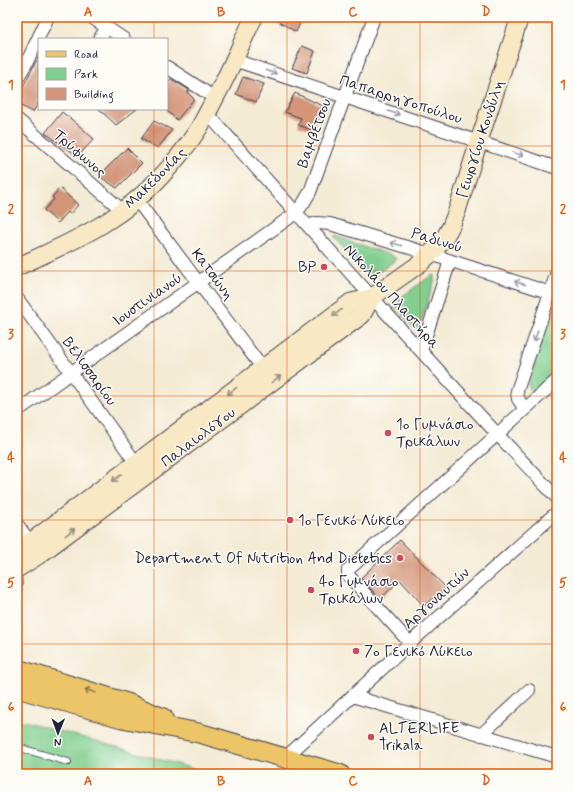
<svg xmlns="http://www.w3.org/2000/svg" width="574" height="791" viewBox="0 0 574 791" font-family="Mynerve,sans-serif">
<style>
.green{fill:#81cf8f;stroke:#527865}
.building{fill:#d39478}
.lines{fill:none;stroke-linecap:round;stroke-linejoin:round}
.lane-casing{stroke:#424052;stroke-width:8}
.street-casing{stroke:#424052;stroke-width:14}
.secondary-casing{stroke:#424052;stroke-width:19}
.primary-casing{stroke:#424052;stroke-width:21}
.lane{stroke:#fff;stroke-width:6}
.street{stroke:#fff;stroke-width:12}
.secondary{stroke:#f8e8c3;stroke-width:17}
.primary{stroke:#edc569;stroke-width:19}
.oneway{stroke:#9c9ca7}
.oneway2{stroke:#988f86}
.oneway3{stroke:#887452}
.grid{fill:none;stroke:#e8590c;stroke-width:1;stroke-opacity:0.55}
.poi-dot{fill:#d1495b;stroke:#fdfcf7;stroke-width:1.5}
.labels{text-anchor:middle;stroke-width:3;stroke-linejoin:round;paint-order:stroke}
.street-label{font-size:15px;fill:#22223b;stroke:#fdfcf7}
.poi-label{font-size:15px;fill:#22223b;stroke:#fdfcf7;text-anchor:start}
.neatline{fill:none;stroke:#e8590c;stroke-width:1.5}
.grid-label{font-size:13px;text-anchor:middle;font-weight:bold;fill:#e8590c}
</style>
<rect width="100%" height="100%" fill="#fdfcf7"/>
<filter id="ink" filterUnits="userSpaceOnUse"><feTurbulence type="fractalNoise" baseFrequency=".025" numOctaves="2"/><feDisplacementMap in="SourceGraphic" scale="8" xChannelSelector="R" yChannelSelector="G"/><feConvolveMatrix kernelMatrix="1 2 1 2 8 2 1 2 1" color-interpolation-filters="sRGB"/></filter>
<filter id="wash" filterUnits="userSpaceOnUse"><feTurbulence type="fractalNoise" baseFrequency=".012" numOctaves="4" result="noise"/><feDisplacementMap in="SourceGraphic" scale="16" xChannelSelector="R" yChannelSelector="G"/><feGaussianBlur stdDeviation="0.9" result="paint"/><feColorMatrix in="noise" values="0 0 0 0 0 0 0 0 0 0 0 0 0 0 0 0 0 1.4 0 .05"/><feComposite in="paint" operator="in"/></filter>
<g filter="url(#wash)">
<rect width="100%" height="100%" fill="#f4ebd4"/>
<path class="green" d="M334,236L393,256L396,259L394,261L371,278L334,238Z
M432,275H434V282L420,325L418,328H414L393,303Z
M555,302L557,303V371L535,391H532L529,388L528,384Z
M17,719L212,774H17Z"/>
<g id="blocks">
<path class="building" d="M271,17H303L296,32Z
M302,46L315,51L307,73L292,68Z
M39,56V102L33,112L17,104V98Z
M243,77L264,84L256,102L236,94Z
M171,79L189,90L188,93L194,99L177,120L167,111V83Z
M295,93L323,106L312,130L298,125L301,118L285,112Z
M99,109H137L116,125Z
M62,112L76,123L94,139L78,156L45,133Z
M154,121L172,130L158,148L141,139Z
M127,148L142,163L117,188L99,176Z
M60,188L78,205L70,214L68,212L58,223L44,210L54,199L52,197Z
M400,540L446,588L424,606L400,580L380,599L361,578Z"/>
</g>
</g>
<g filter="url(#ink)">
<use href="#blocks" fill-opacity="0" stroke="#424052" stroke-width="1"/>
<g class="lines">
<g class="lane-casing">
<path id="lane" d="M17,574C20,581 19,587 17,594
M17,747L68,762"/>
</g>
<g class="street-casing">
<path id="street" d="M91,17L124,39
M99,39L107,28
M234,60L557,168
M167,67L215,98
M17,79L26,64L48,17
M207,113C323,243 438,372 557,498
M17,119L123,211
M136,199L263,369
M308,226L317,223L330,224L430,254L557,295
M17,298L136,463
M421,351L450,261
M525,409L518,399L517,391L557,272
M17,411L296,213C302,206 306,200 310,192L374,17
M17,524L35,549
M410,643L348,575V570L557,380
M352,696L557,757
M481,735L529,690
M285,758L410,643L557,512"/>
</g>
<g class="secondary-casing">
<path id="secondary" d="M17,267C47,253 78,240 106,222C142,200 176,164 199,128C207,114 214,100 222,85C233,63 243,40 254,17
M17,552L351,302L371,298L422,262L438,246L445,237L451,226L457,211L479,141L520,17
M17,569L39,555L362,315L371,298"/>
</g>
<g class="primary-casing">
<path id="primary" d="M17,669L127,703L163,718
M17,688L122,718L199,733L340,774"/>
</g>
<use href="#lane" class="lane"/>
<use href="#street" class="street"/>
<use href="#secondary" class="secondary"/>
<use href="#primary" class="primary"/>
</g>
<defs><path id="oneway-shaft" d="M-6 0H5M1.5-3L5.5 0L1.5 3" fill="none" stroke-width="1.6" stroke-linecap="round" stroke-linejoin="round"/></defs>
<g class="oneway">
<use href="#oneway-shaft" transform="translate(271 72) rotate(18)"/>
<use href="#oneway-shaft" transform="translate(394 113) rotate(18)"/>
<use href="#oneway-shaft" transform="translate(518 154) rotate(18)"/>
<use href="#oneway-shaft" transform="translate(396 244) rotate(-163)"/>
<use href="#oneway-shaft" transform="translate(520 283) rotate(-162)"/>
<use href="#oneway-shaft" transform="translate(536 336) rotate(109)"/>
</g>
<g class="oneway2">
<use href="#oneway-shaft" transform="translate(337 313) rotate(143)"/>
<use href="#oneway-shaft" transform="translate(276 379) rotate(-37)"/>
<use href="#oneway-shaft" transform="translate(232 391) rotate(143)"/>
<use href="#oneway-shaft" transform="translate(117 478) rotate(143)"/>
<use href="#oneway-shaft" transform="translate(70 532) rotate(-37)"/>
</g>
<use class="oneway3" href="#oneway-shaft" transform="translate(90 691) rotate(-163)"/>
</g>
<path class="grid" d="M154,17V39M287,17V774M420,17V774M154,109V774M17,146H557M17,271H557M17,396H557M17,520H557M17,644H557"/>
<g class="poi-dot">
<circle cx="324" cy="267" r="4"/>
<circle cx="388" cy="433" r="4"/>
<circle cx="290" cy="520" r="4"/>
<circle cx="400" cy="558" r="4"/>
<circle cx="311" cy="590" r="4"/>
<circle cx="356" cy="651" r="4"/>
<circle cx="371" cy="737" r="4"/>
</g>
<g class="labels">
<g class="street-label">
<text transform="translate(401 99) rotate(18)" y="5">Παπαρρηγοπούλου</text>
<text transform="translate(314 133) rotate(-70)" y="5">Βαμβέτσου</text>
<text transform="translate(480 139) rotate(-72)" y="5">Γεωργίου Κονδύλη</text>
<text transform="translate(80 153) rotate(41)" y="5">Τρύφωνος</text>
<text transform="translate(155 178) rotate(-45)" y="5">Μακεδονίας</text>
<text transform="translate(437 240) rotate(17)" y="5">Ραδινού</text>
<text transform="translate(213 274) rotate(53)" y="5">Κατσώνη</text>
<text transform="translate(392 296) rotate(48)" y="5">Νικολάου Πλαστήρα</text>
<text transform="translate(147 299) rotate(-35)" y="5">Ιουστινιανού</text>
<text transform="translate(90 371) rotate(54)" y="5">Βελισσαρίου</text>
<text transform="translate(198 437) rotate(-37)" y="5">Παλαιολόγου</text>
<text transform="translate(436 598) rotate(-42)" y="5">Αργοναυτών</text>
</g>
<g class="poi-label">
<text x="316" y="272" text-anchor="end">BP</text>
<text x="396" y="429">1ο Γυμνάσιο<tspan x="396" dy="17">Τρικάλων</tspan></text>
<text x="298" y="525">1ο Γενικό Λύκειο</text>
<text x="392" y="563" text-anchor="end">Department Of Nutrition And Dietetics</text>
<text x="319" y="586">4ο Γυμνάσιο<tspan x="319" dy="17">Τρικάλων</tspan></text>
<text x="364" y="656">7ο Γενικό Λύκειο</text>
<text x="379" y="733">ALTERLIFE<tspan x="379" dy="17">Trikala</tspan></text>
</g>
</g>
<rect width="574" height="791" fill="none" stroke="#fdfcf7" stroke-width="44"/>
<rect x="38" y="38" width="130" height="72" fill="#fdfcf7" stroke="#a5a5ac"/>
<rect x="46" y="51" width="20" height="6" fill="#edc569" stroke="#a5a5ac"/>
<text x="74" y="58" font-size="12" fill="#22223b">Road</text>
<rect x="46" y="68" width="20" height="12" fill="#81cf8f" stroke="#a5a5ac"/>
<text x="74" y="78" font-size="12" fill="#22223b">Park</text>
<rect x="46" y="88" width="20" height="12" fill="#d39478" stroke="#a5a5ac"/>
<text x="74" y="98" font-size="12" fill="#22223b">Building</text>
<g transform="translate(58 733) rotate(181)" stroke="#fdfcf7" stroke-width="3" paint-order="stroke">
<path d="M0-3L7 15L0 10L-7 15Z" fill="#22223b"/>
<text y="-6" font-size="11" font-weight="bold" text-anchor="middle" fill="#22223b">N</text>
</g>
<rect x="22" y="22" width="530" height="747" class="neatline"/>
<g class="grid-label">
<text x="88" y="16">A</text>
<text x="221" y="16">B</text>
<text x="353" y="16">C</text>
<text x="486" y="16">D</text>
<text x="11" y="89">1</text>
<text x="563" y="89">1</text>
<text x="11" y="213">2</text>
<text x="563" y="213">2</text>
<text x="11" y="338">3</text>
<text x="563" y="338">3</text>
<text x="11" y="462">4</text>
<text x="563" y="462">4</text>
<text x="11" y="587">5</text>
<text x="563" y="587">5</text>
<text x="11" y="711">6</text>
<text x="563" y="711">6</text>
<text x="88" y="785">A</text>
<text x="221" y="785">B</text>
<text x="353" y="785">C</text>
<text x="486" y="785">D</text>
</g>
</svg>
